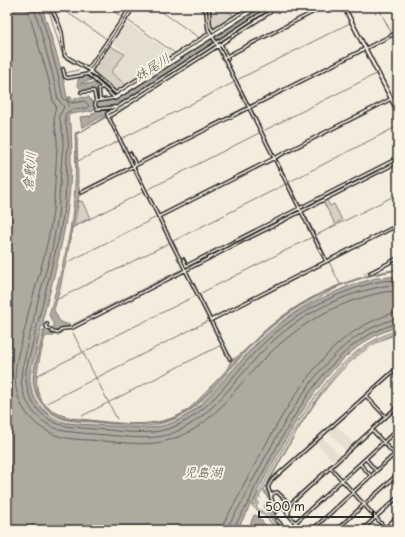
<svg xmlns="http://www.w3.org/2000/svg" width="405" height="537" viewBox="0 0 405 537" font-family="'Playpen Sans','Klee One',sans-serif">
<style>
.built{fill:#e5dfd0}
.green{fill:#d6d1c4;stroke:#807e78}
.water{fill:#afaaa0;stroke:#7a7771}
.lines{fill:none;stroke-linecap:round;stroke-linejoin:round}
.shore{stroke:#605e5a;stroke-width:1}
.stream{stroke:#7a7771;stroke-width:1}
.canal{stroke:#afaaa0;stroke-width:2}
.river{stroke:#afaaa0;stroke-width:2.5}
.minor-casing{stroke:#2b2b2b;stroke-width:4.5}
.tertiary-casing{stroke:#2b2b2b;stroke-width:5.5}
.secondary-casing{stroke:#2b2b2b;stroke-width:6}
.minor{stroke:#fcf5e5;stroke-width:1.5}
.tertiary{stroke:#fcf5e5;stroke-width:2.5}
.secondary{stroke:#fcf5e5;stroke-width:3}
.labels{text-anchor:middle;stroke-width:4;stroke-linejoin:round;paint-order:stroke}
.water-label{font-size:13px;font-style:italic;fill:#595754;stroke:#fcf5e5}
</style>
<rect width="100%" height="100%" fill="#f4edde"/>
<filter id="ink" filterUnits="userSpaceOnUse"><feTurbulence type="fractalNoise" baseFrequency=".025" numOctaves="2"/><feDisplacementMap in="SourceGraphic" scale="8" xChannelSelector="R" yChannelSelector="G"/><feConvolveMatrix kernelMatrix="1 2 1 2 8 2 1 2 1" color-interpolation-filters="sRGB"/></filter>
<g filter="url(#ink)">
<path class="built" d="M125,22L175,55L128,85L112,72L126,53L111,42Z
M335,424L353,443L345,450L328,431Z
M322,437L339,455L333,461L316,442Z"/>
<path class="green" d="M208,7H227L226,10L235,16L215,30L212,25H211L210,9Z
M110,46L125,54L111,72L126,85L115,92L92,71Z
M326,199L330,206L334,204L342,220L335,224L323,201Z
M79,200L80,202L82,201L90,218L74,226Z
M337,287V288C308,303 280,320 257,343C229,372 201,418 160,427C145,430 129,428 115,427C98,425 82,425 66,423C43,417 26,395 30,370C33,357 38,344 41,331H44C39,352 29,375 37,396C42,406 51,414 61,418C71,422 84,421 94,422C114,424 135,428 154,425C164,423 174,420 183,415C207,401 231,367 250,346C276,320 304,301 337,287Z
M398,330V333C334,348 294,437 264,489L268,498L263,490L257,500L259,503L256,507L264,513L273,525L265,516L252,506L253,504L255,505L257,502L255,500C289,440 327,351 398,330Z"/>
<path class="water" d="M7,7H42L62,72L69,107L68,97H71L74,103L75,98L89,97L91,101L94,103L95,109L92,112L89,111L71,114L70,112V115L68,116L69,124H71L72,153H71C72,213 58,261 43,318L44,319L43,323L44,324C43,326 42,327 41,328C37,335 37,345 36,351C35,358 31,365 30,372C27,396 43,417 66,423C81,425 95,425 110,426C147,429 166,432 198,408L257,344L290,316L316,301L348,286L376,278L398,276V327C328,345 290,434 257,492L258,493L254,500L255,502L251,504L237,530H7Z
M259,7H269L123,101L114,105L97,108L96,104L97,102L115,100Z
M87,76L92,80L81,83V84L96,83L100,87L98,89L100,98L99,99H97L96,92L93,89L83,91C78,88 76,83 79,78Z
M108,109L109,111L106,114L82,128L80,117L89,116L90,118V116L98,110Z
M110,113V115L77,134L78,183L80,192L75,212L66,263L63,273L61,284L54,310L60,322L70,325L71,327L62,328L59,333L53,331L52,329L54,325L49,315C58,282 68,250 72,216C76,188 76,161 75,133L82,131Z
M398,269V270C340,280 292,303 251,345C231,365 215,387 195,406C166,428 143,425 109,423C95,421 80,421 66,419C45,412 30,393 34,371C37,357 43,344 44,331L46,330L54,333V336H47L45,337C36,373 24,406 71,418C106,421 149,431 181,414C192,408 201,397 210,387C216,381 222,376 227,369C229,366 230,361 232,358L234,359C247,350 257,336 270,326C307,295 350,277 398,269Z
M270,499L275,513L276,514H275L276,521L284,530H280L268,515L264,506Z
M254,515H256L270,530H248Z"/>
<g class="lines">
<path class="shore" d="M27,7L48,77L53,101L56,107C51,120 58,132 57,146C56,164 55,182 54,201C51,239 38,277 28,314C24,340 9,369 18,396C23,412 34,425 49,432C64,441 85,439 102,441C120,442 138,445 156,443C168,441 180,437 191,431C213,419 230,396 247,377C284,335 324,305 380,293C386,291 392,292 398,291
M34,7L53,76L58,99L64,107L59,116L63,135V148L62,154L58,216L52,249L34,315C34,322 32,327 30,333C28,339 27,345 26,351C26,357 23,363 22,369C17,398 37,425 64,431C78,433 93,434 107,435C127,437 148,440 167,435C207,423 231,385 258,356C290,321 333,296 380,287C386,285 392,286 398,285
M39,7L58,75L63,99L72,103L85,101L89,106C83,112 70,106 65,115C65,128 71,141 67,154L65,204L60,233L26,370C24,397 39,420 65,426C79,428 94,429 108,430C128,432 148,435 168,429C206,417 229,379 255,352C288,317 331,293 377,282C384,280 391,281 398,280
M222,530L224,522L240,494L244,484C276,428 313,346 375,320C382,317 390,313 398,313
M228,530L229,524L245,497L249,487C280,432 317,350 378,325C384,323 391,319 398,319
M233,530L234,527L250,500L254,489C284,435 320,354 381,329C386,327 392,324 398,324"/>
<path class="stream" d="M48,7L63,57L75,65
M59,7L107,39
M107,7L122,17
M155,7L201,39
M204,7L208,10L209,21
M346,7L398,108
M378,7L392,34
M127,20L175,53
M210,26L213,32
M393,36L398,46
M220,46L250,106
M225,56L321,7
M65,73L79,70
M90,73L113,94L116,95L252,7
M239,79L350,23
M251,108L303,210
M109,114L275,7
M110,117L211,318
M265,130L376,74
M121,139L235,82
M78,161L119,141
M287,183L398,126
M149,189L259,133
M78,192L363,48
M304,212L340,284
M72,228L145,191
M66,263L157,217
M365,275V273L398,257
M56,300L286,184
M212,321L231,359
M71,329L117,419
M36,376L398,194
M47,403L398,224
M82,416L223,344
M396,454L398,452
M298,456L398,365
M373,475L394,456
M260,497V498
M269,498L266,488C294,435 336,351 398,334
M359,500L363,504
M366,504L375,495
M282,510L300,530
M275,514L282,510L398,404
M375,519L383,527
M388,529L398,520
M338,530L364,506L374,517"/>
<path class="canal" d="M219,43V44"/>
<path class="river" d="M88,71L132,7
M69,327L398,160"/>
<g class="minor-casing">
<path id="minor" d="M51,7C55,16 60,24 62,34C63,41 63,48 65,56L91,71
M201,7L206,11L208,29L218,46L326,261
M207,7L209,9L210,26L213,31L250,7
M221,44L228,59
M223,58L323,7
M63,69L65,77L68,78L88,74
M88,69L131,7
M90,71L116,93L210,33
M81,92L94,91L96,101
M115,98L88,74L134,7
M115,98L96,101L95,105L97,109L116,107
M100,100L99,89L102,87
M108,117L278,7
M130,153L136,165
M81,193L398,32
M158,217L391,99
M183,259L186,265
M186,266L398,158
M370,273L398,258
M211,320L398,225
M47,324L46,326L47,328L52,330V332L58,333L62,329L72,328L398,162
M230,359L107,114L271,7
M366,396L385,416
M372,430L398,458
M366,459L376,471
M360,464L371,476
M330,467L387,530
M271,498L272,494L277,492L290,504
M276,512L268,487L272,480L398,367
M288,515L291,503
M277,520L286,530
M295,523L398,429
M302,530L287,513L288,506L398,406
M312,530L398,451
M336,530L398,474
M362,530L398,497"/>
</g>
<g class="tertiary-casing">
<path id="tertiary" d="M344,7L398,112"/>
</g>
<g class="secondary-casing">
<path id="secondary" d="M115,98L257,7
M384,530L398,517"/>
</g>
<use href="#minor" class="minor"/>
<use href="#tertiary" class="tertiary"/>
<use href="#secondary" class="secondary"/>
</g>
</g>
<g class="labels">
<g class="water-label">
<text transform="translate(152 67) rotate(-33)" y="5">妹尾川</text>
<text transform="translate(29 171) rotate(-85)" y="5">倉敷川</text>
<text x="203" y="477">児島湖</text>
</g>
</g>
<rect width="405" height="537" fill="none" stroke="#fcf5e5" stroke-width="24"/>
<rect x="12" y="12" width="381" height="513" fill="none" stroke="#2b2b2b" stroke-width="1.5" filter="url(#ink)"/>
<path d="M259 511v6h114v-6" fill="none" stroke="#2b2b2b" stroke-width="2"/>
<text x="265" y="511" font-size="12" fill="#2b2b2b" stroke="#fcf5e5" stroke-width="3" paint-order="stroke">500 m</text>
</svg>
